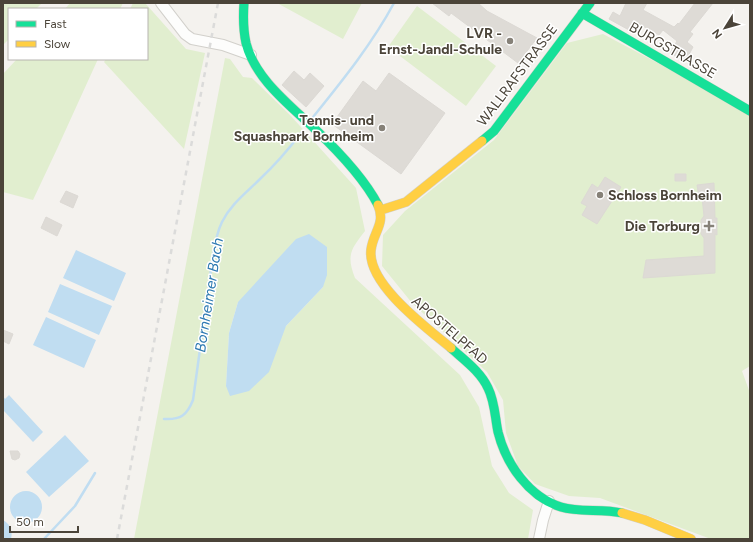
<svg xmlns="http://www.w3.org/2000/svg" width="753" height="542" viewBox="0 0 753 542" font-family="Figtree,sans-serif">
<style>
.green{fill:#e1eecf;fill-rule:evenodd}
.water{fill:#c0ddf1}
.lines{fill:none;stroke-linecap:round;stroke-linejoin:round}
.stream{stroke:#c0ddf1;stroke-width:2.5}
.building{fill:#dedbd6;stroke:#dcd9d4}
.street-casing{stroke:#d2d0cb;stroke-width:12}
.fast-casing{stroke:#d3cfc5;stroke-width:10}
.slow-casing{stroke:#d3cfc5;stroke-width:10}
.street{stroke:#fdfdfc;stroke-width:10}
.fast{stroke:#16e098;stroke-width:9}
.slow{stroke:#ffcf43;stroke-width:9}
.rail{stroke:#dbdbda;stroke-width:2.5;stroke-dasharray:5 5;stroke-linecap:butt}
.poi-dot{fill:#868178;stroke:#fff;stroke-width:1.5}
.labels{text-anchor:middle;stroke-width:3;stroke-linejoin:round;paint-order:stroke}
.poi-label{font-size:14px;font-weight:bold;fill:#4b4439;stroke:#fff;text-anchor:end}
.street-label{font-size:14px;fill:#4b4439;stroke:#fff}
.water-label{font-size:15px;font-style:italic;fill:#2e7ab2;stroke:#fff}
</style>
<rect width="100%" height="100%" fill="#f4f2ee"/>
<path class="green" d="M3,3H42L36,9H9V39L3,45Z
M70,3H123L120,9H65Z
M133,3H145L186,49L205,53L184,149L104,62L106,59H147V9H130Z
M277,3H362L343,39Z
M417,6L496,66L466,106L388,47Z
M603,34L701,86L750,115V366L742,371L750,393V539H711L600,498L569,496L535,484L518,466L506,433L503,400L487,372L412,303L382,266L383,235L405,211L494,140L567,43Z
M225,58L230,59L243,77L252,78L290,115L356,188L365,231C351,249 346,255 355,278L460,375L479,407L492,466L509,493L533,510L528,539H134ZM323,287L286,326L226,386L229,333L238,302Z
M17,59H98L57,149L33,200L3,192V74Z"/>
<path class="water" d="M309,234L327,247V275L323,287L286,326L269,372L249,391L230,396L226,386L229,333L238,302L296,239Z
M76,250L126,273L114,301L63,278Z
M60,284L112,306L99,335L48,312Z
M46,317L96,340L84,368L33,345Z
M9,395L43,432L33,442L3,410V396L5,399Z
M65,435L89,461L49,497L26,472Z
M10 507a16 16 0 1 1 32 0a16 16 0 1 1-32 0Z
M3,520C10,524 13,531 11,539H3Z"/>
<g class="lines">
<path class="stream" d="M313,117C342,81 372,44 394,3
M164,419C181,420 187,415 193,400L213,255C215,243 217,232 222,222C231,204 246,193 260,179C275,165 288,150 301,133
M44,539L75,506L95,473"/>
</g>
<path class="building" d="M432,3H478L487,11L537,38L518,63L451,13L449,16Z
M626,3H647L643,10L674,27L678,23L679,24L695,3H713L690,32L693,34L687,42L693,47L685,62L670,53L677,41L663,30L659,35L639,24L629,30L609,19L613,12L620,16Z
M294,71L304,80L310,73L324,86L306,107L282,85Z
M389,73L445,113L401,174L332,124L363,81L376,91Z
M675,174H686V181H675Z
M605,177L621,187L597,224L582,215L587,206L581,203L592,184L598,188Z
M714,183L715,218H717V235L715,234V273L643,278L646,260L704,256V238L701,234V220L704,216L702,197H699L697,185Z
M66,191L78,196L73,208L60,202Z
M46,217L62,225L57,236L41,228Z
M3,330L13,334L9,344L3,341Z
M10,451H18L20,454L19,458L15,460L12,459Z"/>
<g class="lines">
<g class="street-casing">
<path id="street" d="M161,3L185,34L192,39L223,45L251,55
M539,539L543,520L549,501"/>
</g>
<g class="fast-casing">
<path id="fast" d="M244,3C243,17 243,29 246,43C255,79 290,105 316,130C338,151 364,178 378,205
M582,13L750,111
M482,141L494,131L590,3
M451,348C464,360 480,371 488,388C495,402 495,418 498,432C506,464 529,497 561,507C580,513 602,508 622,513"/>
</g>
<g class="slow-casing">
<path id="slow" d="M378,205C386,224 373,232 371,250C367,284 427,328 451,348
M381,210L406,202L482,141
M622,513L645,520L691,539"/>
</g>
<use href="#street" class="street"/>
<use href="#fast" class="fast"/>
<use href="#slow" class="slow"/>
<path class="rail" d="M117,539L218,3"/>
</g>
<g class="poi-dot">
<circle cx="510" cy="41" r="4"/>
<circle cx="382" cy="128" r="4"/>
<circle cx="600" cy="195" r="4"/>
<path d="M707 220h4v4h4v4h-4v4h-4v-4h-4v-4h4z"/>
</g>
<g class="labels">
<g class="poi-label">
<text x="502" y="38">LVR -<tspan x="502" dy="16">Ernst-Jandl-Schule</tspan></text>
<text x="374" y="125">Tennis- und<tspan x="374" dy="16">Squashpark Bornheim</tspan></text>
<text x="608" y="200" text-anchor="start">Schloss Bornheim</text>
<text x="700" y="231">Die Torburg</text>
</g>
<g class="street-label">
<text transform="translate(673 50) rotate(30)" y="5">BURGSTRASSE</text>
<text transform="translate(517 75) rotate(-53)" y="5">WALLRAFSTRASSE</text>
<text transform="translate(450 330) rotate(41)" y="5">APOSTELPFAD</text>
</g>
<g class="water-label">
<text transform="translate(209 295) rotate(-81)" y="5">Bornheimer Bach</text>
</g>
</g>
<rect width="753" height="542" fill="none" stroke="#4b4439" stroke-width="8"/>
<rect x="8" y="8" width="140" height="52" fill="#ffffff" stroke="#b7b4b0"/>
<rect x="16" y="21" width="20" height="6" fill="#16e098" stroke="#b7b4b0"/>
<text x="44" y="28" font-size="12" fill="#4b4439">Fast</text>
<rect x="16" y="41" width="20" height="6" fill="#ffcf43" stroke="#b7b4b0"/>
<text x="44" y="48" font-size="12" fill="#4b4439">Slow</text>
<g transform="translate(725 28) rotate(233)" stroke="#ffffff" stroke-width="3" paint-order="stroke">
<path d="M0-3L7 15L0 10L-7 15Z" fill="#4b4439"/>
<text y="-6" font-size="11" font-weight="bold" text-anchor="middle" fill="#4b4439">N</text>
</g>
<path d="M10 526v6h68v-6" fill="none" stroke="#4b4439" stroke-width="2"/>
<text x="16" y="526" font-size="12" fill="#4b4439" stroke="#ffffff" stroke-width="3" paint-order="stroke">50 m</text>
</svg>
